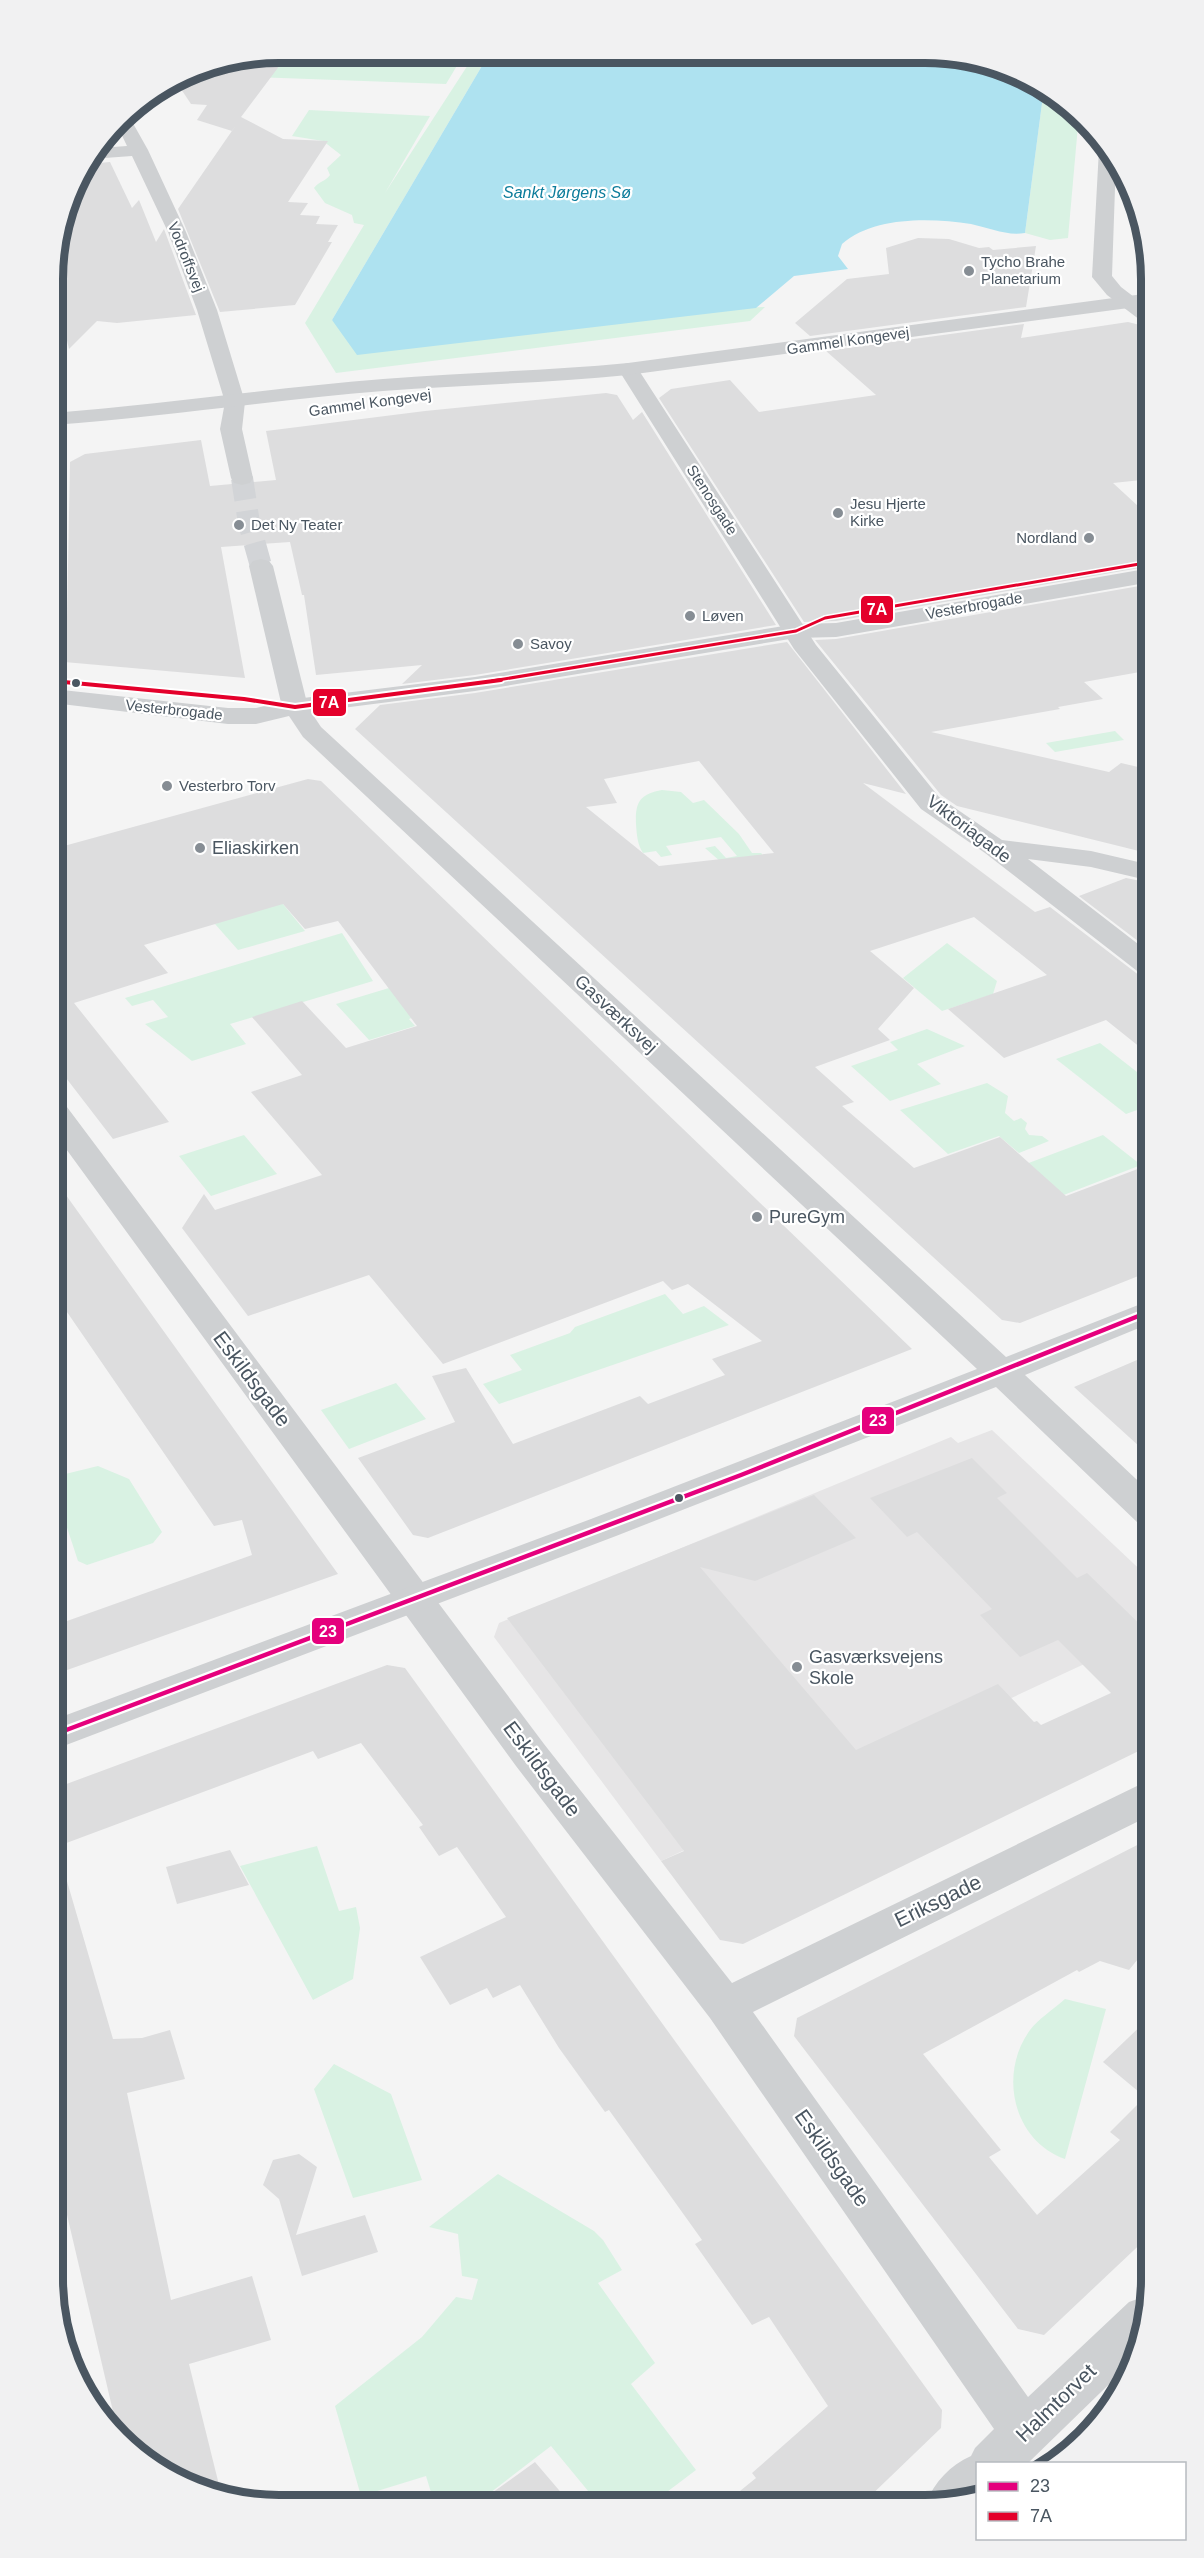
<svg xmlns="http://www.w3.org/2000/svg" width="1204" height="2558" viewBox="0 0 1204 2558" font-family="Helvetica,sans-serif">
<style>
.education{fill:#e6e5e6}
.green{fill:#d9f2e3}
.water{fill:#aee2f0}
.building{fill:#ddddde;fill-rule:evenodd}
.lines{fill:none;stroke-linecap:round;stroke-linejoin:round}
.minor-tunnel{stroke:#d2d4d7;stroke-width:22;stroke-dasharray:22 11;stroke-linecap:butt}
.minor{fill:#ced0d2;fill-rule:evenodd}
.tertiary{fill:#ced0d2;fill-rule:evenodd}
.bus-1-casing{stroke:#fff;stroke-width:9}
.bus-2-far1-casing{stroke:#fff;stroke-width:6}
.bus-2-casing{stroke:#fff;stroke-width:8}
.bus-1{stroke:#e5007d;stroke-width:4.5}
.bus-2-far1{stroke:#e4002b;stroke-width:3}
.bus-2{stroke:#e4002b;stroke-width:4}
.poi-dot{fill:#868d94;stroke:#fff;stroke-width:2}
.bus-dot{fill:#4a5661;stroke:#fff;stroke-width:2}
.labels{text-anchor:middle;stroke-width:4.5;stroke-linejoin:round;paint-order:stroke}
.far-street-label{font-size:15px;fill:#4a5661;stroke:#fff}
.far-poi-label{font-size:15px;fill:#4a5661;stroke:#fff;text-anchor:start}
.far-water-label{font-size:16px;font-style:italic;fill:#0c7c9b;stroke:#fff}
.street-label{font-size:18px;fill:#4a5661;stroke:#fff}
.poi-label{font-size:18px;fill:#4a5661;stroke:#fff;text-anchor:start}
.near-street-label{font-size:21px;fill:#4a5661;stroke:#fff}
.rim{fill:none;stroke:#4a5661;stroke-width:8}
.line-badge{stroke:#fff;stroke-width:2}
.badge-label{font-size:16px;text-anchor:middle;font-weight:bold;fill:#fff}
</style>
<rect width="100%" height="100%" fill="#f4f4f4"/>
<path class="education" d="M992,1430L1151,1580V1633L661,1861L494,1637L499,1623L951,1437L958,1443Z"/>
<path class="green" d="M340,53L464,54L446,84L230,76L176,80C195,68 220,61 243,60C276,59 310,72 340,53Z
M475,54H489L332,320L335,322L765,307L750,321L336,373L305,323L364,225L354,223L352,215L325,203L314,188C318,182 326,181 330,175L327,168L341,155L323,141L292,136L309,110L430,116L385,193Z
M1044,88L1079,114L1068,238L1050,240L1025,233Z
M1115,731L1124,740L1055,752L1046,743Z
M662,790L681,792L693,803L704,800L739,834L752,853H761L773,865L721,862L705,848L715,846L726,858L737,856L721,837L666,846L672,855L661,857L656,851L643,853C637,843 637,836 636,824C635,802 640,794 662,790Z
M278,898L305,931L238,950L215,924Z
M342,933L373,981L230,1024L246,1044L192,1061L145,1024L168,1017L153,1000L132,1006L125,998Z
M947,943L997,981L993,994L942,1011L903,978Z
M389,988L414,1017L409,1019L415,1026L369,1040L336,1004Z
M927,1029L965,1046L917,1064L941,1084L890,1101L851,1066L898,1050L890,1042Z
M1100,1043L1151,1083V1105L1126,1114L1056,1059Z
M987,1083L1008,1096L1005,1113L1014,1121L1021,1118L1027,1123L1025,1129L1029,1135L1042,1136L1049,1141L1019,1153L999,1136L948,1154L900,1110Z
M244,1135L277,1174L211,1196L179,1156Z
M1103,1135L1141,1165L1025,1210L989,1178Z
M665,1294L683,1314L704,1306L729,1325L499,1404L483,1384L522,1370L510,1355L570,1333L575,1327Z
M396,1383L426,1419L349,1449L321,1410Z
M98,1466L129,1479L162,1532L153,1543L87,1565L78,1561L53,1485V1477Z
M317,1846L339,1911L356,1907L360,1928L353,1979L313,2000L240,1866Z
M1065,1999L1106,2009L1065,2159C1013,2140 998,2074 1030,2030C1038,2019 1054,2009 1065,1999Z
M334,2064L391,2094L422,2180L353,2198L314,2089Z
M498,2174L594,2231L603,2240L622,2270L598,2283L655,2363L631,2384L696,2470L651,2504L598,2503L551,2446L477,2503L434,2502L426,2476L361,2496L335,2406L422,2337L456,2297L472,2300L478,2279L462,2276L458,2234L429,2227Z"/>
<path class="water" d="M489,54L969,57L1026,76L1044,88L1025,233C1006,236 990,228 971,224C931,218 874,216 842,244L838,256L848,269L794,276L756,308L357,355L332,320Z"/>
<path class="building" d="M279,52L289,53L241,117L283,139L328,141L288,202L308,203L300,215L320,216L316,224L338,225L328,242H332L295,305L220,312L178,209L236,125L232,131L197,120L207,105L191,104L175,80L192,70Z
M110,162L132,208L139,200L156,242L164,229L196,315L117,323L97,321L69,349L53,282V263L76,178L87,164Z
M918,238L949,239L979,248L989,247L993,250L1036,246L1026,307L810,336L795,323L847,279L889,274L886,248Z
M1128,322L1140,325L1151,334V479L1113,483L1151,518V566L836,621L804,622L659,398L671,389L730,380L759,412L876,395L826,351L1024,324L1021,338Z
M606,393L617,395L633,420L642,412L776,625L475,675L402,684L422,665L316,675L304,595H302L290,542L221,547L245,678L53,661V655L67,618L70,462L85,454L201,440L210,486L232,484L243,487L253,482L276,480L266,431L425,411Z
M1151,584V670L1084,682L1103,699L1058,707L1060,709L931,732L1109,772L1121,763L1151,770V854L957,806L941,795L815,640L836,639Z
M787,642L906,794L863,783L1035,912L1050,907L1140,976L1151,979V1056L1106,1020L1004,1058L948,1009L1047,975L974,917L870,951L914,988L878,1029L890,1040L815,1067L854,1102L842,1106L914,1168L1000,1137L1066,1196L1151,1164V1271L1020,1323L1002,1320L355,729L380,705L475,693ZM699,761L774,853L659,866L586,807L617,803L604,779Z
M308,779L321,781L912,1349L428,1538L413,1535L358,1458L455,1422L432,1376L466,1368L513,1444L640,1396L648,1404L725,1375L712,1359L762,1341L688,1284L672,1290L663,1281L443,1364L369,1275L248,1316L182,1228L204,1194L215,1210L322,1175L251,1092L302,1075L252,1017L302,1001L346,1048L417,1026L338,921L305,929L283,904L144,945L168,973L74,1003L169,1122L113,1139L53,1061V849Z
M1126,878L1151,883V951L1079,896Z
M53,1177L338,1574L53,1675V1626L252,1555L242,1520L214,1526L67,1312L60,1305H53Z
M1151,1354V1457L1074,1387Z
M972,1458L1007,1493L997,1498L1077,1578L1087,1573L1151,1635V1745L743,1944L720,1940L661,1861L684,1851L507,1618L814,1495L856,1538L755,1581L700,1567L856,1750L998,1684L1034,1722L1037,1721L1041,1725L1111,1693L1058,1640L1020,1657L980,1615L992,1609L917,1532L907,1537L870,1498Z
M387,1665L405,1668L942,2410L941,2428L861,2505L724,2504L756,2478L752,2473L828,2406L769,2317L752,2325L695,2244L702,2240L609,2110L605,2112L559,2048L520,1985L493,1998L487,1988L450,2005L420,1957L506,1917L457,1847L439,1856L419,1827L423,1825L361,1743L318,1759L313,1751L53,1848V1789Z
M1151,1838V1935L1143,1939L1138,1959L1129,1970L1100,1961L1079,1972L1077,1970L923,2054L1001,2150L989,2157L1037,2215L1120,2140L1110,2132L1145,2097L1103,2062L1151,2016V2234L1044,2335L1018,2329L794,2036L797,2018Z
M230,1850L249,1885L177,1904L166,1867Z
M62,1864L113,2039L142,2038L170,2030L185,2079L127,2093L171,2300L252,2276L271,2340L189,2364L222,2497L179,2482L129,2449L119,2437L53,2155V1866Z
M299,2154L317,2167L296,2235L365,2215L378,2252L302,2276L279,2199L263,2185L273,2160Z
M535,2462L570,2503H478Z"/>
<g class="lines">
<path class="minor-tunnel" d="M242,478L249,523L261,566"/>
<path class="minor" d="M125,114L130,118L148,150L186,232L217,310L245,402L242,429L253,478L250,483L242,485L234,483L231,478L220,429L225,402L197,310L168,232L132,156L91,159L99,148L127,146L117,125Z
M1102,145H1104L1116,159L1112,276L1121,287L1151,310V325L1144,323L1107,295L1092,277L1099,149Z
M628,363L635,365L638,369L816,645L939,797L1002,840L1091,851L1151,865V881L1091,867L1028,859L1151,954V977L1141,974L985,853L921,809L794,649L618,369L621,365Z
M261,559L269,561L273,566L308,707L304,712L295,715L286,712L282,707L249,566L253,561Z
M53,1101L64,1103L544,1744L732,1983L1137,1786L1151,1782V1815L753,2012L1028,2397L1129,2302L1146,2296L1150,2297L1136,2358L1027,2464H978V2499L927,2505L926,2502C935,2482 950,2465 971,2456L975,2448L994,2429L710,2018L516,1766L53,1131Z"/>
<path class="tertiary" d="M1151,293V305L628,375C546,383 465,385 383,391C273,400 163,417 53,425V413C163,404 273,388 383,379C465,372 546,371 628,363Z
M1151,568V582L836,637L796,638L475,691L311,712L321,727L1006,1357L1151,1300V1323L1025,1375L1151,1493V1526L1138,1523L996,1387L616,1536L53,1750V1720L591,1519L977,1369L303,737L289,716L256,724H228L53,703V689L228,708H256L295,699L475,677L796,624L836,623Z"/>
<g class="bus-1-casing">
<path id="bus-1" d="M53,1735L741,1475L1151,1311"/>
</g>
<g class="bus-2-far1-casing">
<path id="bus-2-far1" d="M53,681H56
M492,681L796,631L825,618L1151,562"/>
</g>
<g class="bus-2-casing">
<path id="bus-2" d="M53,681L244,699L295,707L501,680"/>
</g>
<use href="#bus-1" class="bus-1"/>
<use href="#bus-2-far1" class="bus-2-far1"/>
<use href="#bus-2" class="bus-2"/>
</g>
<g class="poi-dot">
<circle cx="969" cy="271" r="6"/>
<circle cx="838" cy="513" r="6"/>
<circle cx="239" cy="525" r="6"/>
<circle cx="1089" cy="538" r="6"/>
<circle cx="690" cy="616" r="6"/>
<circle cx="518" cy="644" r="6"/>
<circle cx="167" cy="786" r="6"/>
<circle cx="200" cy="848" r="6"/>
<circle cx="757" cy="1217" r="6"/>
<circle cx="797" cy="1667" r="6"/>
</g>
<g class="bus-dot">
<circle cx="76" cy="683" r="5"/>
<circle cx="679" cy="1498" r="5"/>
</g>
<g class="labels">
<g class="far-street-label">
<text transform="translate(186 257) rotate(68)" y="5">Vodroffsvej</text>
<text transform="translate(848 341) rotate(-8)" y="5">Gammel Kongevej</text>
<text transform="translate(370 403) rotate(-8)" y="5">Gammel Kongevej</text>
<text transform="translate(712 500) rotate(57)" y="5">Stenosgade</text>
<text transform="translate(974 606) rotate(-10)" y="5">Vesterbrogade</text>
<text transform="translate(174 710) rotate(6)" y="5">Vesterbrogade</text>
</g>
<g class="far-poi-label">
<text x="981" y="267">Tycho Brahe<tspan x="981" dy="17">Planetarium</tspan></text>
<text x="850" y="509">Jesu Hjerte<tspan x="850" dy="17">Kirke</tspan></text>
<text x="251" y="530">Det Ny Teater</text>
<text x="1077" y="543" text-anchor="end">Nordland</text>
<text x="702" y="621">Løven</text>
<text x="530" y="649">Savoy</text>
<text x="179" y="791">Vesterbro Torv</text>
</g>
<g class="far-water-label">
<text x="567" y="198">Sankt Jørgens Sø</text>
</g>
<g class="street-label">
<text transform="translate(969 829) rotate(37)" y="6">Viktoriagade</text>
<text transform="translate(616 1014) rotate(43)" y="6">Gasværksvej</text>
</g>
<g class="poi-label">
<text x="212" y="854">Eliaskirken</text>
<text x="769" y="1223">PureGym</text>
<text x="809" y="1663">Gasværksvejens<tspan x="809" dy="21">Skole</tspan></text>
</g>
<g class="near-street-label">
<text transform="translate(252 1379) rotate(53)" y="7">Eskildsgade</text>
<text transform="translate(542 1769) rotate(53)" y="7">Eskildsgade</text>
<text transform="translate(938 1901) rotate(-26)" y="7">Eriksgade</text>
<text transform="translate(832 2158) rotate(55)" y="7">Eskildsgade</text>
<text transform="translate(1056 2403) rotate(-44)" y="7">Halmtorvet</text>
</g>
</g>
<path d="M0 0H1204V2558H0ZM279 63H925A216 216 0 0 1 1141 279V2279A216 216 0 0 1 925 2495H279A216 216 0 0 1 63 2279V279A216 216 0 0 1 279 63Z" fill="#f1f1f2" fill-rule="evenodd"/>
<path class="rim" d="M279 63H925A216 216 0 0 1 1141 279V2279A216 216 0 0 1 925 2495H279A216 216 0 0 1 63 2279V279A216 216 0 0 1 279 63Z"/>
<g class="line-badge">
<rect x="860" y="595" width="34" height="29" rx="6" fill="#e4002b"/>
<rect x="312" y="688" width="35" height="29" rx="6" fill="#e4002b"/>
<rect x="861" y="1406" width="34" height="29" rx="6" fill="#e5007d"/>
<rect x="311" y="1617" width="34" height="28" rx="6" fill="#e5007d"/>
</g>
<g class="badge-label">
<text x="877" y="615">7A</text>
<text x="329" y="708">7A</text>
<text x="878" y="1426">23</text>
<text x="328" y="1637">23</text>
</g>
<rect x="976" y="2462" width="210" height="78" fill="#ffffff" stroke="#b7bbc0" stroke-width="1.5"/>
<rect x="988" y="2482" width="30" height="9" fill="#e5007d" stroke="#b7bbc0" stroke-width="1.5"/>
<text x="1030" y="2492" font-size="18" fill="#4a5661">23</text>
<rect x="988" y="2512" width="30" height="9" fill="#e4002b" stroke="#b7bbc0" stroke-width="1.5"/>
<text x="1030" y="2522" font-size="18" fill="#4a5661">7A</text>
</svg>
